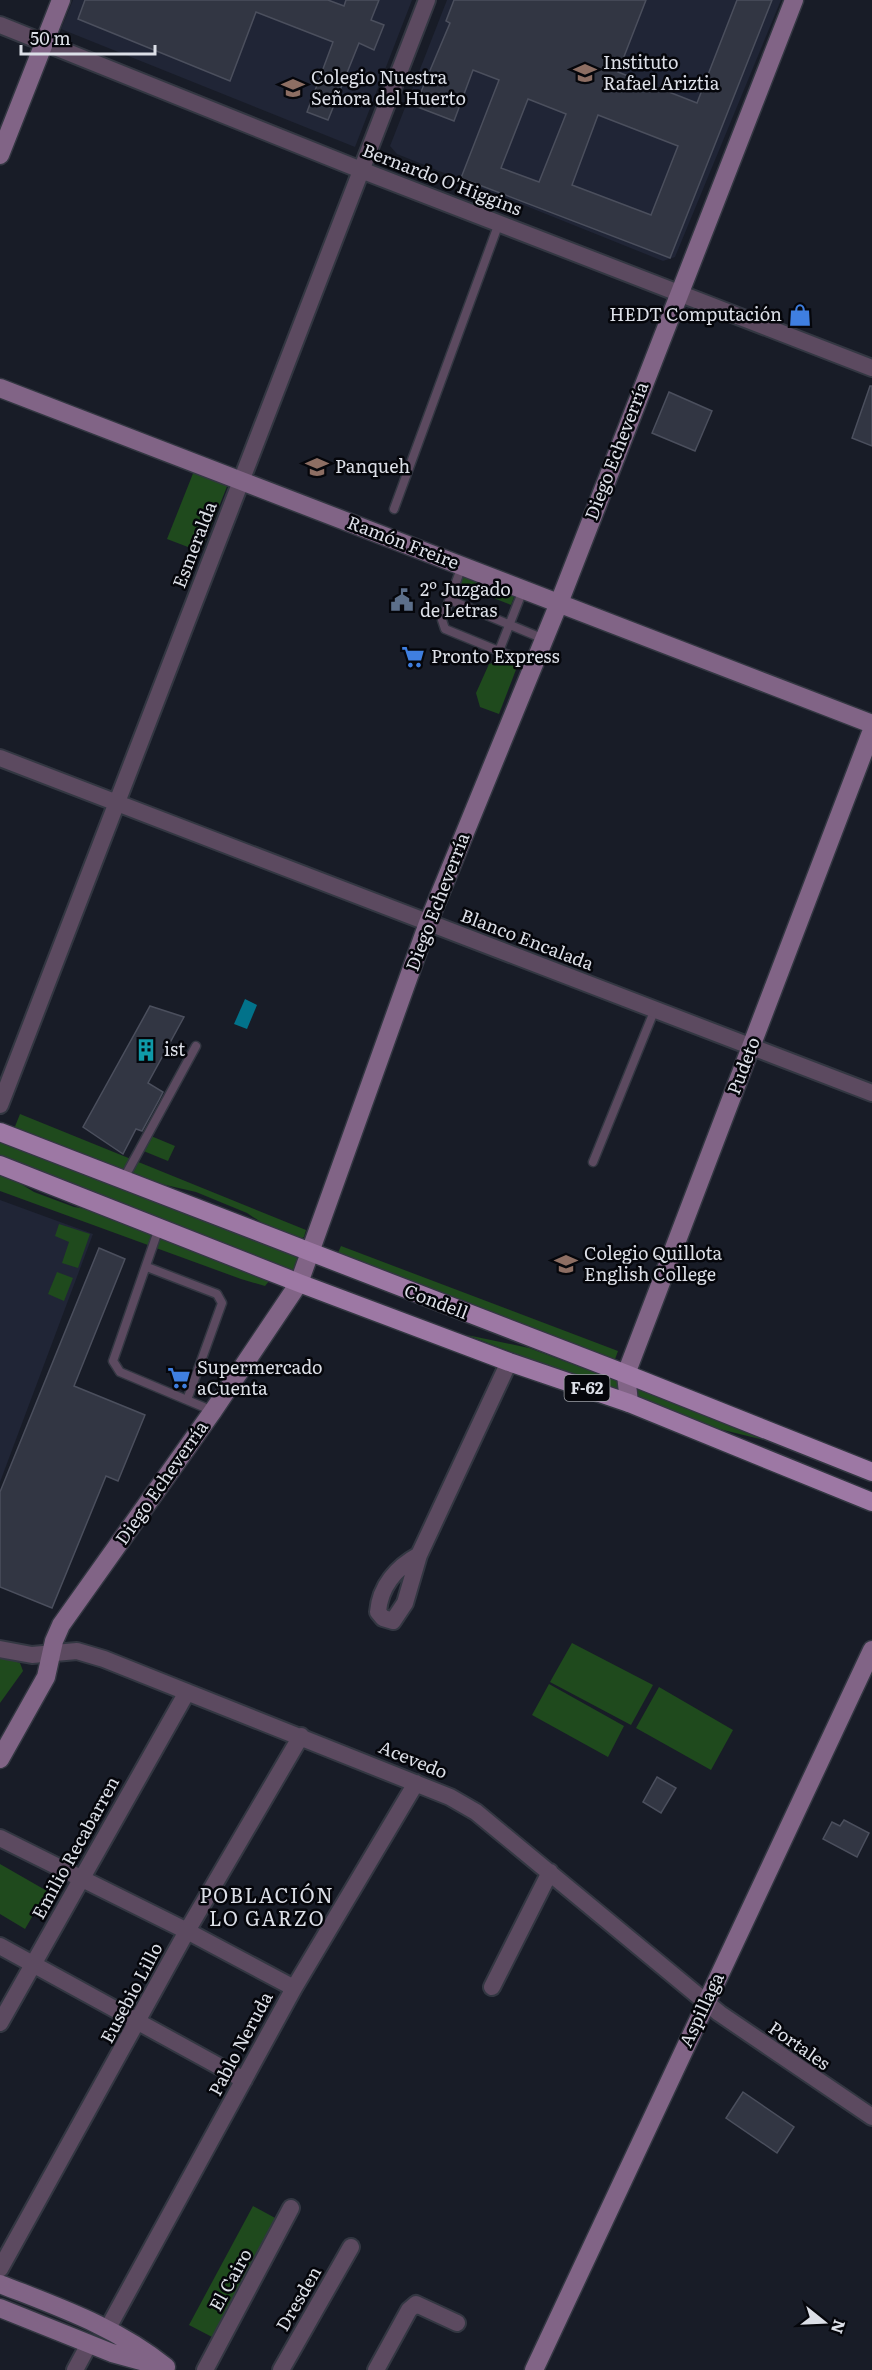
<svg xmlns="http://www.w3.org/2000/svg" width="872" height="2370" viewBox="0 0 872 2370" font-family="Literata,serif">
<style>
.built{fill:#202536}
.green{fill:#1f4a1d}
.water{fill:#02728a}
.building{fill:#323643;stroke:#4b4f5d;stroke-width:1.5;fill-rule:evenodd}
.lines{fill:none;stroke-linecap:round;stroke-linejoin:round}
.lane-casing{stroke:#333742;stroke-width:11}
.street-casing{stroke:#333742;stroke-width:20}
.secondary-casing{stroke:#333742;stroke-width:21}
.primary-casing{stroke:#333742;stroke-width:21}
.lane{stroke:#5c4a60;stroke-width:8}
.street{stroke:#5c4a60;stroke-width:16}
.secondary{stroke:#816486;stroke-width:18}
.primary{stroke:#9d78a4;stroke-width:18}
.labels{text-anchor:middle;stroke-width:5;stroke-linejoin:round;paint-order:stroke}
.shield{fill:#05060b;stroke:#9c9ea5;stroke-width:1.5}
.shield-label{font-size:16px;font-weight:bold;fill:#dcdfe7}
.poi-label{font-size:18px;fill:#dcdfe7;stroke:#05060b;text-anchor:start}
.street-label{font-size:18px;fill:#dcdfe7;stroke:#05060b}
.neighbourhood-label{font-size:20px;letter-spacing:1.5px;fill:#dcdfe7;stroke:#05060b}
</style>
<rect width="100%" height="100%" fill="#181c27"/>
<path class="built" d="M73,0H412L355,147L61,29Z
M447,0H781L675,257L663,261L397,154L390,146Z
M0,1200L93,1234L0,1482Z"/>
<path class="green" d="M194,471L228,484L201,552L167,539Z
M465,572L516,592L511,605L460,585Z
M501,661L517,667L499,714L480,707L476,693L489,664Z
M20,1114L306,1230L304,1237L297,1241L273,1230L247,1213L196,1192L144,1180L14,1129Z
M151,1136L175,1146L168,1161L141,1150Z
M0,1142L296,1256L300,1266L291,1271L0,1157Z
M0,1171L34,1192L74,1207L106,1212L270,1280L265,1286L241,1279L0,1191Z
M59,1224L90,1234L78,1268L62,1263L69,1242L55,1236Z
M341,1246L618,1351L614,1362L337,1255Z
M57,1272L73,1278L64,1301L48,1294Z
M467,1335L529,1348L618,1381V1393Z
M636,1388L793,1447L715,1428L638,1401Z
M572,1643L653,1685L631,1725L550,1682Z
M0,1656L20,1663L23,1671L0,1703Z
M549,1684L624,1726L608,1757L532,1715Z
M659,1687L733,1730L711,1770L636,1728Z
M0,1864L47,1891L25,1929L0,1914Z
M253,2206L277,2219L214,2338L189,2325Z"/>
<path class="water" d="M245,999L257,1005L247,1029L234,1024Z"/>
<path class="building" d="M85,0H328L344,6L346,0H379L371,20L384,25L374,50L359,43L328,120L307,112L333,42L256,12L230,81L78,19Z
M454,0H646L618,72L697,103L737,0H772L670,258L461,178L499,80L473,70L454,121L415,106L450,23L446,21ZM528,99L566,114L539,182L501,168ZM598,115L678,146L651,215L572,185Z
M870,386H872V446L852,438Z
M669,392L712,411L695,451L652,433Z
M150,1006L184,1017L148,1083L163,1092L159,1100L142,1131L136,1129L123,1154L83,1127Z
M99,1248L125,1259L74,1386L145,1415L118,1481L106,1476L52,1608L0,1587V1492Z
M657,1777L676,1788L661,1813L643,1802Z
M844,1820L869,1833L857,1857L823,1839L832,1822L840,1826Z
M743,2092L794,2127L777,2153L726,2118Z"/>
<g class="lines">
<g class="lane-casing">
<path id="lane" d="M394,509L499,223
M462,566L442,620L445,629L533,665
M450,600L544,639
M499,651L523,590
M593,1162L655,1009
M123,1180L196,1046
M159,1228L113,1361L120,1372L213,1411
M147,1267L217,1294L222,1303L187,1400"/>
</g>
<g class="street-casing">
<path id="street" d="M0,25L361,170L872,368
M0,758L872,1093
M0,1105L427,0
M419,1555L405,1603L393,1621L383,1618L378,1612C380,1586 397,1567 419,1555L509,1362
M0,1649L32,1655L77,1651L104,1659L450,1797L476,1812L719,2013L872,2117
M0,1838L187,1931L294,1988
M0,1946L244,2080
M492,1987L550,1872
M0,2023L187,1692
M0,2269L187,1931L301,1736
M108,2328L294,1988L416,1783
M75,2370L89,2344
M205,2370L291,2208
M281,2370L351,2247
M376,2370L409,2310L416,2304L457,2323"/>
</g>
<g class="secondary-casing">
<path id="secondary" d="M0,155L61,0
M0,388L872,724
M629,1403L626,1374L872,730
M0,1759L46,1677L54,1641L61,1625L213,1411L299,1283L428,923L559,603L794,0
M0,2284C58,2307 117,2327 166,2367
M0,2308L112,2353L163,2367
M534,2370L872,1650"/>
</g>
<g class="primary-casing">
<path id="primary" d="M0,1132L626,1374L872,1472
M0,1165L299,1283L509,1362L629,1403L872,1502"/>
</g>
<use href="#lane" class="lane"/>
<use href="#street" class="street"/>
<use href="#secondary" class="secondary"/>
<use href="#primary" class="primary"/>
</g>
<defs>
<g id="school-bare" transform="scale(1.8)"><path d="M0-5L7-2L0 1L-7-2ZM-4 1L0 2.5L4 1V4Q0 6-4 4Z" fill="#8d6e63" stroke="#05060b" stroke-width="2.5" paint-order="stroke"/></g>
<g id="shop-bare" transform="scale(1.8)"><path d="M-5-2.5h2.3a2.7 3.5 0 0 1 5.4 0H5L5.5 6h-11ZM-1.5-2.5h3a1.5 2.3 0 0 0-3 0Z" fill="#3f7fe0" stroke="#05060b" stroke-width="2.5" paint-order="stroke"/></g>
<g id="civic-bare" transform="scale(1.8)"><path d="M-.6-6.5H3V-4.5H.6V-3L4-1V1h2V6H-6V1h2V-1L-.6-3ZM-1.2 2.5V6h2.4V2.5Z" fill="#5c6f8a" stroke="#05060b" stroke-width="2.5" paint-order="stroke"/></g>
<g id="supermarket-bare" transform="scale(1.8)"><path d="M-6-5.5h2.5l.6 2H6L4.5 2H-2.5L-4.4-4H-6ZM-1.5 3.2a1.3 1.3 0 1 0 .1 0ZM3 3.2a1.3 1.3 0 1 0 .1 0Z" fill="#3f7fe0" stroke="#05060b" stroke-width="2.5" paint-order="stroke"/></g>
<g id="building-bare" transform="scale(1.8)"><path d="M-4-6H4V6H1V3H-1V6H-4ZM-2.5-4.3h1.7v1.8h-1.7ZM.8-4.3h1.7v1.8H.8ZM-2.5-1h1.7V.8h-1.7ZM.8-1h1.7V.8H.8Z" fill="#0f9aa8" stroke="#05060b" stroke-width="2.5" paint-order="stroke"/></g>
</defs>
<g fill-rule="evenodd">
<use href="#school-bare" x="585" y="73"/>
<use href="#school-bare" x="293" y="88"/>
<use href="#shop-bare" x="800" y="315"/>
<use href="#school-bare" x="317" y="467"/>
<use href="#civic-bare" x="402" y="600"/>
<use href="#supermarket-bare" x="413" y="657"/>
<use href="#building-bare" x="146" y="1050"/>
<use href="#school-bare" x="566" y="1264"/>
<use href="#supermarket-bare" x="179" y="1378"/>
</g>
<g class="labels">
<rect class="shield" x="564.5" y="1375" width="45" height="26" rx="4.5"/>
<g class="shield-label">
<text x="587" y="1394">F-62</text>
</g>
<g class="poi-label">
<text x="603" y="69">Instituto<tspan x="603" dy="21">Rafael Ariztia</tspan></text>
<text x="311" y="84">Colegio Nuestra<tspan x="311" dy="21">Señora del Huerto</tspan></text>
<text x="782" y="321" text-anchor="end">HEDT Computación</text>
<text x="335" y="473">Panqueh</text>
<text x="420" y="596">2º Juzgado<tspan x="420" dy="21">de Letras</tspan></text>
<text x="431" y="663">Pronto Express</text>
<text x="164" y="1056">ist</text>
<text x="584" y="1260">Colegio Quillota<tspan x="584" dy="21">English College</tspan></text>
<text x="197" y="1374">Supermercado<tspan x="197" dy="21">aCuenta</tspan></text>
</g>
<g class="street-label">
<text transform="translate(442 180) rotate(21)" y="6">Bernardo O'Higgins</text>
<text transform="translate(617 451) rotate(-69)" y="6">Diego Echeverría</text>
<text transform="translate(403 543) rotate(21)" y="6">Ramón Freire</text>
<text transform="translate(195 545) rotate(-69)" y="6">Esmeralda</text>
<text transform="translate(438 902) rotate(-69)" y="6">Diego Echeverría</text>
<text transform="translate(527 940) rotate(21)" y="6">Blanco Encalada</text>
<text transform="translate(744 1066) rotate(-69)" y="6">Pudeto</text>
<text transform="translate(436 1302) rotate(21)" y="6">Condell</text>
<text transform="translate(162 1483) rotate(-55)" y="6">Diego Echeverría</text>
<text transform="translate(413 1760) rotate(22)" y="6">Acevedo</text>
<text transform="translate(76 1848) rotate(-61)" y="6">Emilio Recabarren</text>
<text transform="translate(132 1993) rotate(-62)" y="6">Eusebio Lillo</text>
<text transform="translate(702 2010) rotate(-65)" y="6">Aspillaga</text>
<text transform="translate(241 2044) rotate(-62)" y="6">Pablo Neruda</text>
<text transform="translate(799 2046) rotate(35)" y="6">Portales</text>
<text transform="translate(231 2280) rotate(-61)" y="6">El Cairo</text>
<text transform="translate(299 2299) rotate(-60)" y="6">Dresden</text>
</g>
<g class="neighbourhood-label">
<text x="267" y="1903">POBLACIÓN<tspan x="267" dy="23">LO GARZO</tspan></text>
</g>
</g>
<g transform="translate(824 2322) rotate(108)" stroke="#05060b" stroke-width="4.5" paint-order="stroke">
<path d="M0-4.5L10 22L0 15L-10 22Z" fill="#dcdfe7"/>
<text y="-9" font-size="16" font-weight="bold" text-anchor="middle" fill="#dcdfe7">N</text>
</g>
<path d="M21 45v9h134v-9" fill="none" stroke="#dcdfe7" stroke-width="3"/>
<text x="30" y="45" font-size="18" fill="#dcdfe7" stroke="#05060b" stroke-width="4.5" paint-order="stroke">50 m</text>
</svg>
